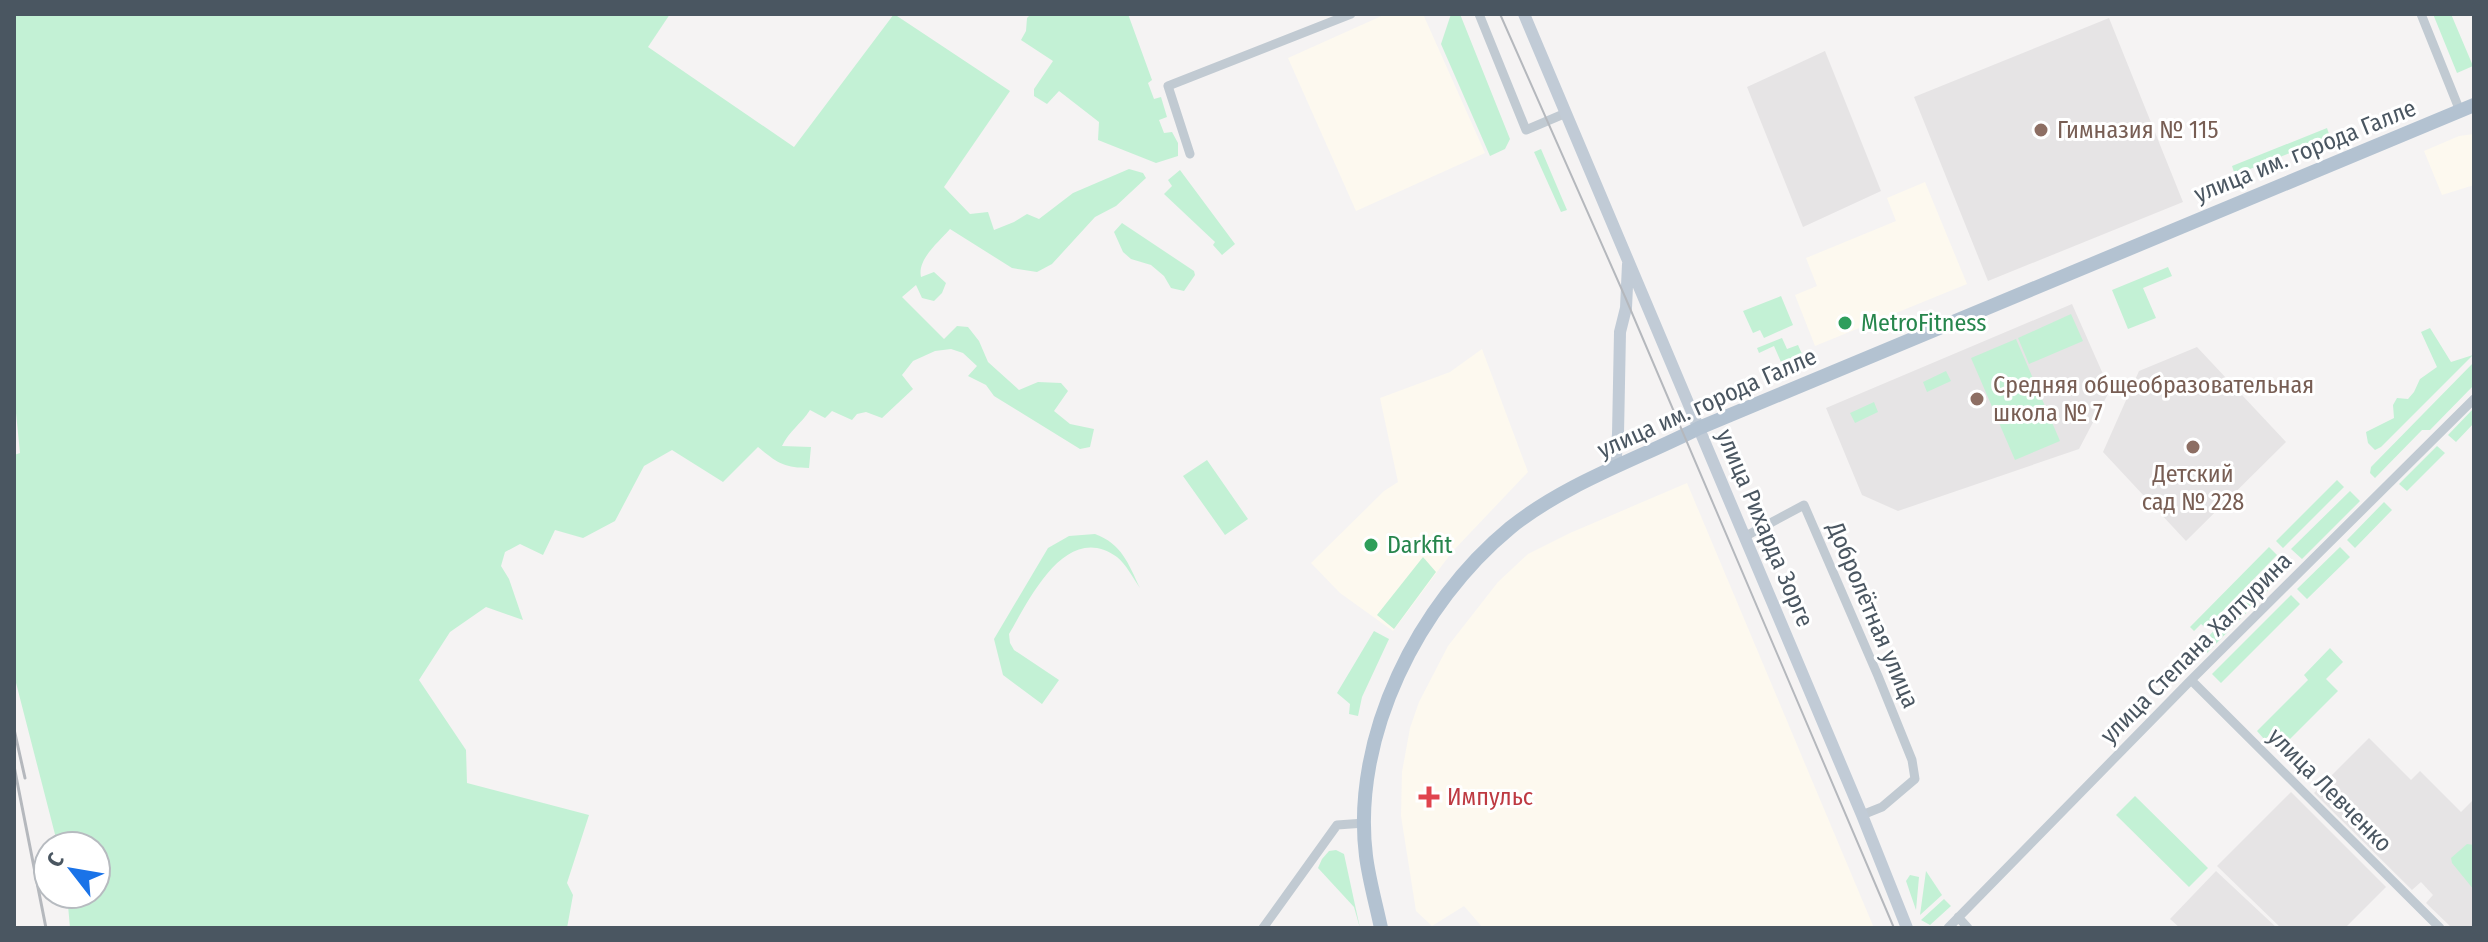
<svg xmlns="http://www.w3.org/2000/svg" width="2488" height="942" viewBox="0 0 2488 942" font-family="'Fira Sans Condensed',sans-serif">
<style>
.commercial{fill:#fdf9ef}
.education{fill:#e6e4e5}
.green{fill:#c3f1d5}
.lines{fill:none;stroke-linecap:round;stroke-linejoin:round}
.minor{stroke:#c1cad2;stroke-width:9}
.secondary{stroke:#c1cbd6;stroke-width:12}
.primary{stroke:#b3c2d1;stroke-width:14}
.tram{stroke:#b5b8bd;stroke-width:2}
.rail{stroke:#b5b8bd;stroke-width:3}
.education-dot{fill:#8d6e63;stroke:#fff;stroke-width:3}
.leisure-dot{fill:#2e9e5b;stroke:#fff;stroke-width:3}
.health-dot{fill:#e0444e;stroke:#fff;stroke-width:3}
.labels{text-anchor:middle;stroke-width:6;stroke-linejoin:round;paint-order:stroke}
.education-label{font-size:24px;fill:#785e54;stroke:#fff;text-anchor:start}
.street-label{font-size:24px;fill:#4a5661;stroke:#fff}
.leisure-label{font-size:24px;fill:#27864d;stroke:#fff;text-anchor:start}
.health-label{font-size:24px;fill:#be3a42;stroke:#fff;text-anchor:start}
</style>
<rect width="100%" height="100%" fill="#f5f3f3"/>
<path class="commercial" d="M1386,14H1423L1485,153L1356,211L1288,58Z
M2474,134V185L2442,195L2424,151L2459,136Z
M1925,182L1967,284L1815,346L1795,295L1817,286L1806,258L1896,221L1887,198Z
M1482,349L1528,472L1452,552L1393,631L1340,593L1311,563L1384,491L1398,482L1380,398L1450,372Z
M1687,483L1874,928H1483L1464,906L1432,926L1416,911L1401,816L1402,772L1410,728L1419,702L1448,646L1498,582L1528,554L1570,533Z"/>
<path class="education" d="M2109,18L2183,202L1988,281L1914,97Z
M1825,51L1881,191L1803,227L1747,87Z
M2072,304L2110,390L2079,449L1898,511L1862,495L1826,408Z
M2197,347L2286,442L2186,541L2103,452L2139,371Z
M2369,738L2411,780L2420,771L2461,812L2474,799V928H2452L2426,903L2433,895L2421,882L2412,890L2314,793Z
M2291,792L2386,887L2345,928H2281L2217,866Z
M2216,871L2277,928H2180L2170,919Z"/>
<path class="green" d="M14,14H670L648,47L794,147L894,14L1010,91L944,187L970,214L988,212L994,230L1014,222L1027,214L1039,219L1073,193L1129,169L1143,173L1146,178L1116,206L1095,217L1052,264L1037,272L1012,268L950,229C939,242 917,259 921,277L934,272L946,283L942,293L934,301L922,298L916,285L902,297L944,339L957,326L968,327L979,341L988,362L1019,390L1038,382L1061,383L1068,391L1054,411L1070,424L1094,429L1090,447L1080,449L994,396L986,385L968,376L977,366L963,353L951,349L935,351L913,361L902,375L913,389L882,418L866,412L857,414L852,420L832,411L825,418L810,410C801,424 789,431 782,446L811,447L809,468C784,468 777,463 758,447L723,482L672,450L644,466L615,521L583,538L555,530L543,555L520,544L505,552L501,566L509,579L523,620L486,607L450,632L419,680L466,750L467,783L589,815L567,883L573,895L567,928H70L67,894H96V846H58L14,675V455L20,453L14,393Z
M1031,14H1128L1152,80L1148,83L1154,99L1161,97L1167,117L1159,120L1164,133L1172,132L1178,143V156L1156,163L1098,140L1099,122L1059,91L1047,104L1034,96V89L1053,61L1021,40L1026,31L1027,18Z
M1451,14H1460L1510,139L1505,149L1490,156L1441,44Z
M2433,14H2451L2473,66L2457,73Z
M2327,128L2330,137L2235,175L2232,166Z
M1541,149L1567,210L1561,212L1534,152Z
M1180,170L1235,244L1222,255L1213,245L1215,242L1164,194L1172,186L1168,180Z
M1122,223L1194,271L1195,275L1184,291L1171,288L1164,276L1151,265L1131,259L1123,252L1114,232Z
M2168,267L2172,276L2143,288L2156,318L2128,329L2112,290Z
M1781,296L1793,325L1764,338L1760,330L1753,333L1743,311Z
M2071,314L2083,341L2029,364L2018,338Z
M2430,328L2451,362L2473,355L2381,447L2375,450L2368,443L2366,432L2394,418L2393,405L2397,398L2408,399L2414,392L2420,379L2437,367L2421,332Z
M1782,338L1787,349L1798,345L1802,354L1781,362L1774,346L1759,353L1757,348Z
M2016,339L2060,441L2015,460L1971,358Z
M2474,362V385L2430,430H2422L2375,478L2370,473L2371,467Z
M1946,371L1951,381L1927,392L1923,382Z
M1874,402L1878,412L1855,423L1850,413Z
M2474,408V423L2456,442L2448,435Z
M2437,446L2445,453L2407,491L2399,484Z
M1207,460L1248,519L1225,535L1183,476Z
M2337,480L2344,487L2283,548L2276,541Z
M2350,491L2360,501L2302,559L2291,549Z
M2384,502L2392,510L2355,548L2347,540Z
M1095,534C1122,544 1128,563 1140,588C1133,578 1126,564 1117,557C1066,520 1029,600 1009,634L1010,643L1014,650L1059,680L1042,704L1003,675L994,639L1048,548L1069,536Z
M2269,547L2277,555L2206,628L2201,624L2194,631L2190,627Z
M2340,547L2350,557L2307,599L2297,589Z
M1423,557L1436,572L1394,629L1377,615Z
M2280,563L2288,570L2207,653L2200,645Z
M2291,595L2300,604L2221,683L2212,674Z
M1374,631L1389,639L1362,697L1358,716L1349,714L1350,704L1337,693Z
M2330,648L2343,662L2326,679L2338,691L2282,747L2270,736L2264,739L2257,731L2308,680L2304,675Z
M2135,796L2208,868L2189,887L2116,815Z
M2467,844L2474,845V890L2452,863L2451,858Z
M1336,850L1344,854L1360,928L1354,907L1318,868L1322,859L1329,851Z
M1926,871L1942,895L1920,915Z
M1910,875L1919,877L1916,910L1906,881Z
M1944,899L1951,906L1930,925L1921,920Z"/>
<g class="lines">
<path class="minor" d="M1479,14L1526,130L1566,113
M2421,14L2460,111
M1190,154L1168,86L1351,14
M1744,537L1804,505L1878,676L1912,760L1915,779L1882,807L1862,815
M2191,680L2440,928
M1958,917L1968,928
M1263,928L1337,825L1365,823
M1948,928L2191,680L2474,399"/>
<path class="secondary" d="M1524,14L1862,815L1907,928
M1615,466L1618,434L1620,332L1626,308L1628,264"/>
<path class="primary" d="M1381,928C1376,904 1369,880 1366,856C1351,736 1419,603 1510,528C1566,483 1636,460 1699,428L2474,105"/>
<path class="tram" d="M1500,14L1626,299L1894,928"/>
<path class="rail" d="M14,729L25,778
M14,766L46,928"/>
</g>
<g class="education-dot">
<circle cx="2041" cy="130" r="8"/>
<circle cx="1977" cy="399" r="8"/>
<circle cx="2193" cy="447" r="8"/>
</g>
<g class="leisure-dot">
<circle cx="1845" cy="323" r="8"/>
<circle cx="1371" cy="545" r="8"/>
</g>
<path class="health-dot" d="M1425 785h8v8h8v8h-8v8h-8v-8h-8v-8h8z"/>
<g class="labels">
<g class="education-label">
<text x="2057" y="138">Гимназия № 115</text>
<text x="1993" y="393">Средняя общеобразовательная<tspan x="1993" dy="28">школа № 7</tspan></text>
<text x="2193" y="482" text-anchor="middle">Детский<tspan x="2193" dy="28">сад № 228</tspan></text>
</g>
<g class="street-label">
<text transform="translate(2305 151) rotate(-22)" y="8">улица им. города Галле</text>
<text transform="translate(1707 403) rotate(-24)" y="8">улица им. города Галле</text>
<text transform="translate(1765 528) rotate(67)" y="8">улица Рихарда Зорге</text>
<text transform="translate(1873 615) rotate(67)" y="8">Добролётная улица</text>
<text transform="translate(2196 648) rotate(-45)" y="8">улица Степана Халтурина</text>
<text transform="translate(2330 790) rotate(45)" y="8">улица Левченко</text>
</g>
<g class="leisure-label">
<text x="1861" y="331">MetroFitness</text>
<text x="1387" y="553">Darkfit</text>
</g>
<g class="health-label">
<text x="1447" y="805">Импульс</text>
</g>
</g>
<rect width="2488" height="942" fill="none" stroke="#4a5661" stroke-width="32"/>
<g transform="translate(72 870) rotate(301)"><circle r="38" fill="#ffffff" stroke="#b7bbc0" stroke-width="2"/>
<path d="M0-6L14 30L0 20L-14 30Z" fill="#1a73e8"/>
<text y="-12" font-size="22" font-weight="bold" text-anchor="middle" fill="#4a5661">С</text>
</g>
</svg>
